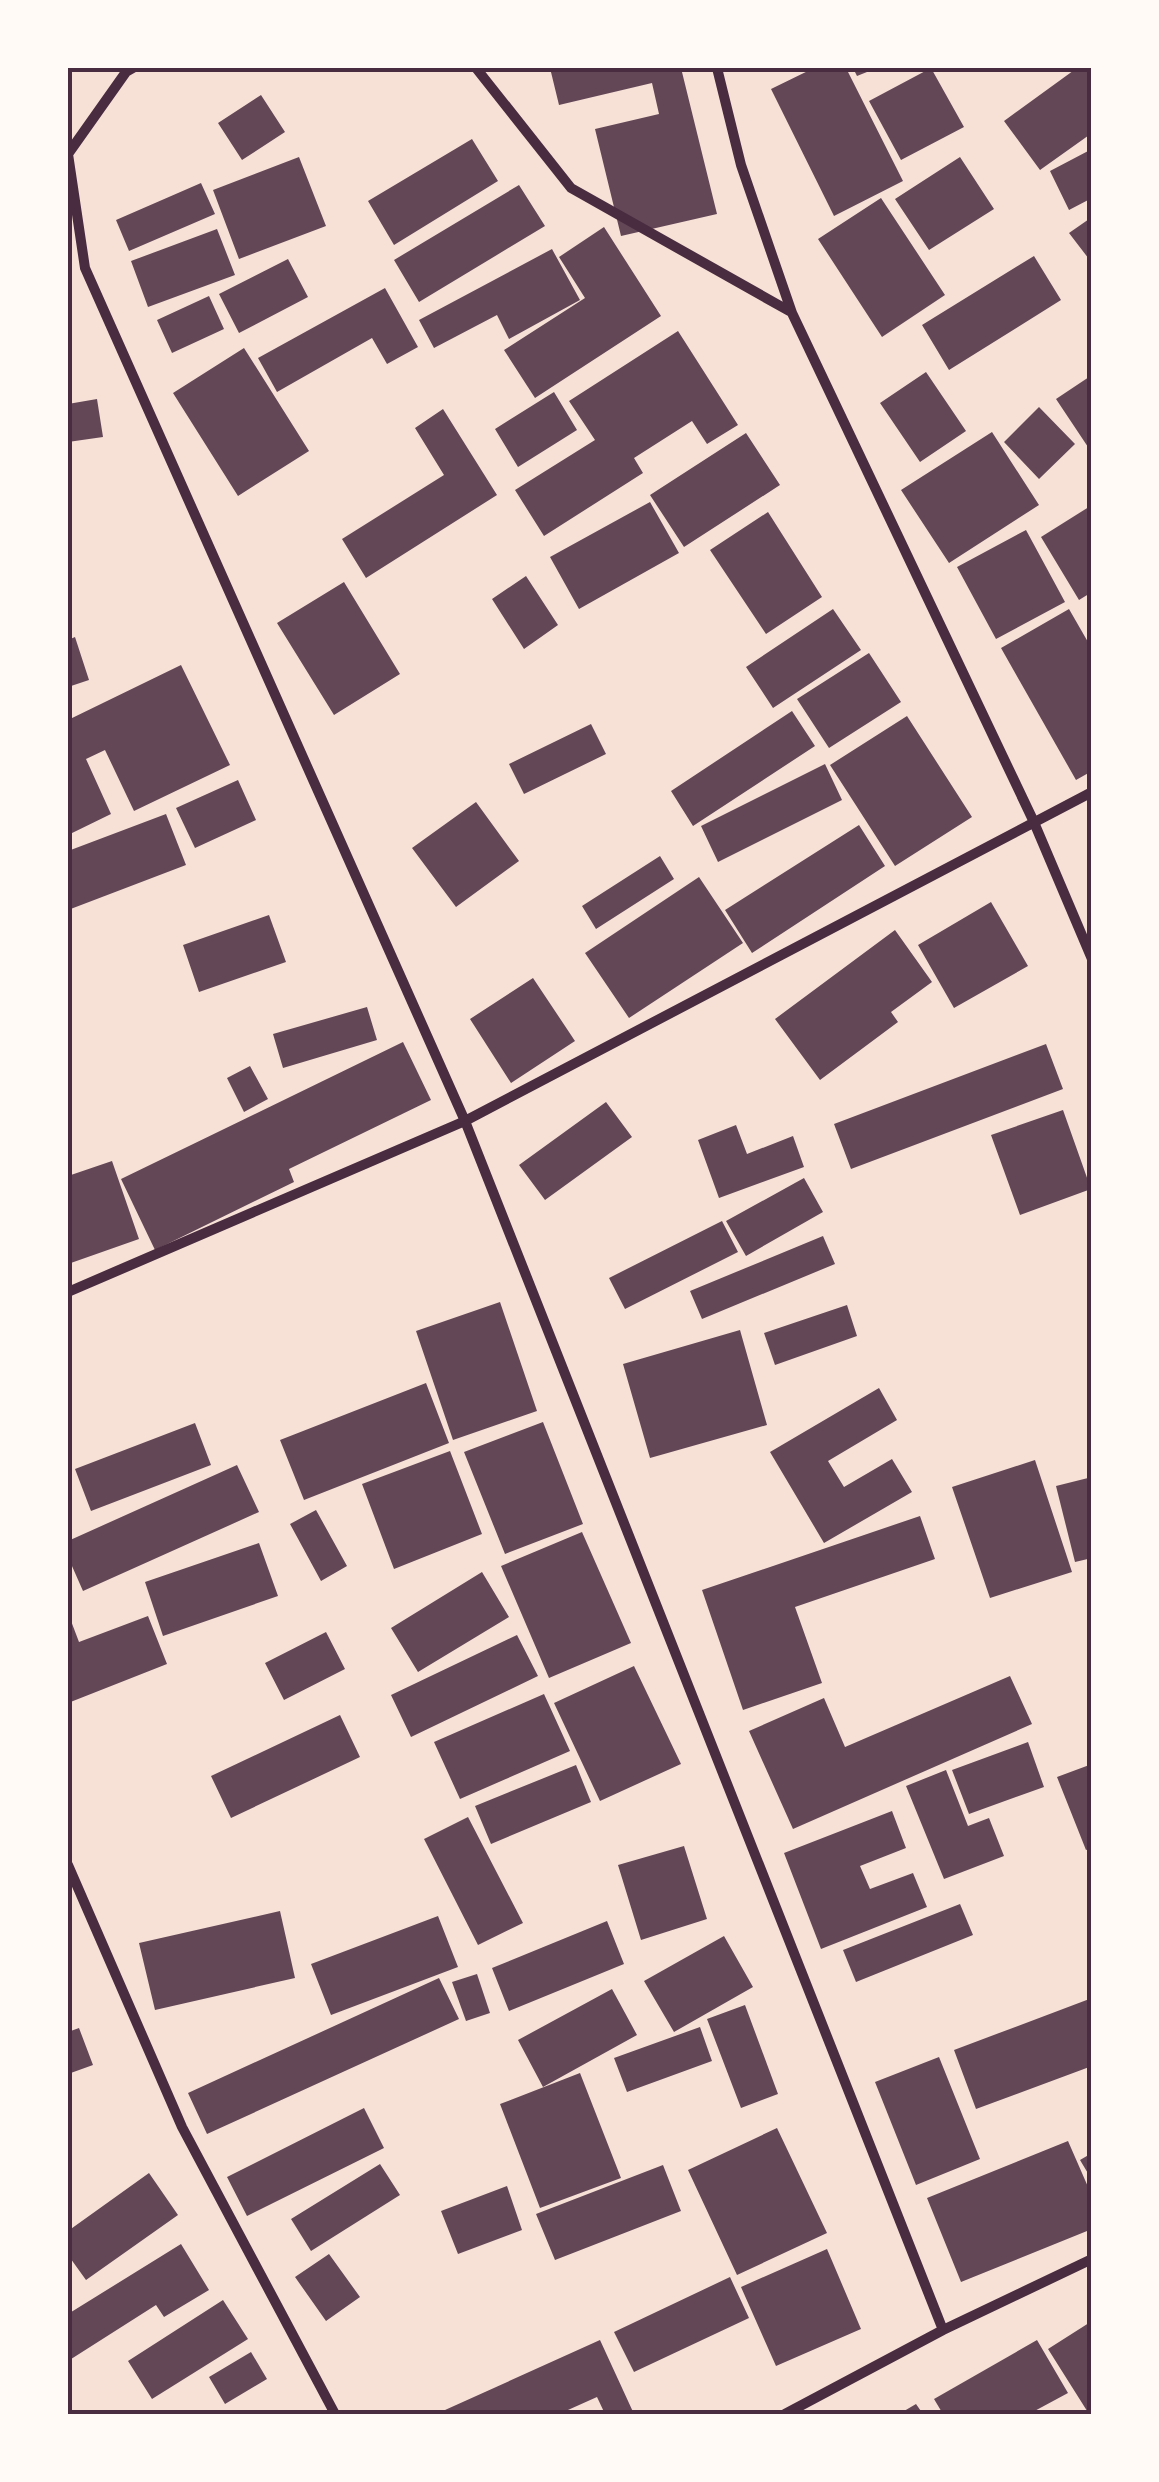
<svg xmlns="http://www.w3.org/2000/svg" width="1159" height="2482" viewBox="0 0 1159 2482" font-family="Karla,sans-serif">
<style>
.building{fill:#644757}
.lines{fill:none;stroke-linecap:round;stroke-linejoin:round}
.minor{stroke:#4a2c40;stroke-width:10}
.neatline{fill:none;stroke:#4a2c40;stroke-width:4}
</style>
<rect width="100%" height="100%" fill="#f7e1d7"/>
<path class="building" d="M550,68H681L717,214L621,236L595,129L659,114L652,83L559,105Z
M814,68H846L903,181L834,216L771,89Z
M853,68H877L857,76Z
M931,68L964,127L901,160L869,101Z
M1077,68H1092V133L1040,170L1004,121Z
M261,95L285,132L242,160L218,123Z
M472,139L498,181L394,245L368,201Z
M1090,150L1092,198L1069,210L1050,171Z
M299,157L326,226L239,259L213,190Z
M960,157L994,209L929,250L895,199Z
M201,183L215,214L129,251L116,220Z
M519,185L545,226L419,302L394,260Z
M881,198L945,295L882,337L818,239Z
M1092,217V263L1069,233Z
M604,227L661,316L535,398L504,350L585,298L559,257Z
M217,229L235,275L148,307L131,261Z
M552,249L580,300L509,339L497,315L434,348L419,320Z
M1034,256L1061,300L949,370L922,325Z
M288,259L308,297L239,333L219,294Z
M385,288L418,347L387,364L372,338L277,392L258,358Z
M209,296L224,329L172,353L157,320Z
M678,331L738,425L707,444L692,421L634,458L643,473L544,536L515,490L595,440L569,401Z
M244,348L309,451L238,496L173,393Z
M926,372L966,431L920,462L880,403Z
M1092,375V453L1056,399Z
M554,392L577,430L518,467L495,429Z
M97,399L103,437L68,442V404Z
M1039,407L1075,444L1039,479L1004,442Z
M443,409L497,495L366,578L342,539L444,475L415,428Z
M992,432L1039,505L949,563L901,490Z
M746,433L780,485L684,547L650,495Z
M650,502L679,553L579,609L550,557Z
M1092,505V592L1079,600L1041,537Z
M768,512L822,597L766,634L710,550Z
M1026,530L1065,602L996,639L957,567Z
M526,576L558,625L524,649L492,599Z
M344,582L400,674L334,715L277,623Z
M833,609L861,650L773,708L746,667Z
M1069,609L1092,649V771L1076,780L1001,648Z
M75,637L89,680L68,687V640Z
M869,653L901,702L829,748L797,699Z
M181,665L230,765L134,811L105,750L86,759L111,814L68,835V720Z
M792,711L815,746L693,826L671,791Z
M907,716L972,817L895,866L830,765Z
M591,724L606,754L524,794L509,764Z
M825,764L842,800L718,862L701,826Z
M238,780L256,820L195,848L176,808Z
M476,802L519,861L456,907L412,848Z
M166,814L186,865L68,910V851Z
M859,825L885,866L752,953L725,910Z
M660,856L674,879L596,929L582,906Z
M699,877L743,943L629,1018L585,953Z
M991,902L1028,966L954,1008L918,945Z
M269,915L286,962L199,992L183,945Z
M895,930L932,982L891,1012L898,1022L820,1080L775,1019Z
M533,978L575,1041L511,1083L470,1019Z
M367,1007L377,1040L283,1068L273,1034Z
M403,1042L431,1100L289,1169L294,1182L155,1250L121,1179Z
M1046,1044L1063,1089L851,1169L834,1124Z
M250,1066L268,1099L244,1112L227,1078Z
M606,1102L632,1137L545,1200L519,1165Z
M1063,1110L1091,1189L1020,1215L991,1135Z
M736,1125L747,1154L793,1136L804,1167L719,1198L698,1140Z
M112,1161L139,1239L68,1264V1176Z
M804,1178L823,1212L746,1256L726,1221Z
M722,1221L738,1252L625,1309L609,1278Z
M823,1236L835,1264L702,1319L690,1291Z
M500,1302L537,1411L453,1440L416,1331Z
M847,1305L857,1336L775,1365L764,1333Z
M740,1330L767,1425L650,1458L623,1364Z
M426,1383L449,1443L304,1500L280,1440Z
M879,1388L897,1420L828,1461L844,1487L892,1459L912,1492L824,1543L770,1452Z
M543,1422L583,1524L505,1554L464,1452Z
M195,1423L211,1465L91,1511L75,1469Z
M450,1451L482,1534L394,1569L362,1484Z
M1035,1460L1072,1572L990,1598L952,1487Z
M237,1465L259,1512L83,1591L68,1557V1541Z
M1092,1477V1558L1075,1562L1056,1486Z
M316,1510L347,1566L321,1581L290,1524Z
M920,1516L935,1559L795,1607L822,1683L743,1710L702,1590Z
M582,1532L631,1643L549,1678L501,1566Z
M259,1543L278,1596L163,1636L145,1582Z
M482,1572L509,1617L418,1672L391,1628Z
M68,1613L79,1642L148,1616L167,1664L68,1703Z
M326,1632L345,1669L284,1700L265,1663Z
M517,1635L538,1676L411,1737L391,1695Z
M634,1666L681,1764L600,1801L554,1703Z
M1010,1676L1032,1724L793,1829L749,1731L824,1698L845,1747Z
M544,1694L570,1751L460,1799L434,1742Z
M340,1715L360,1757L231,1818L211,1776Z
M1028,1742L1044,1787L969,1814L952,1770Z
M1092,1764V1848L1086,1850L1057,1777Z
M576,1765L591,1802L491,1844L475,1806Z
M946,1770L968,1826L989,1818L1004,1856L944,1879L906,1786Z
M892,1811L906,1848L860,1866L870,1889L913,1873L927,1907L821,1949L784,1853Z
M468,1817L523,1923L478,1945L424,1839Z
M684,1846L707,1919L641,1940L618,1865Z
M960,1904L973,1935L856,1982L843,1950Z
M280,1911L295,1978L155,2010L139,1943Z
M438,1916L458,1967L331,2015L311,1964Z
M607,1921L624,1964L509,2011L492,1968Z
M724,1936L753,1987L674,2032L644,1981Z
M477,1974L490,2013L466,2021L452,1982Z
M439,1978L459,2019L207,2134L188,2093Z
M612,1989L637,2035L543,2087L518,2040Z
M1092,1998V2066L976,2109L954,2050Z
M745,2005L778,2094L741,2108L707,2019Z
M700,2027L712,2061L627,2092L614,2058Z
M79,2028L93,2065L68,2074V2032Z
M939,2057L980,2159L916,2185L875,2082Z
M580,2073L621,2178L540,2208L500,2104Z
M364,2108L384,2148L247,2216L227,2177Z
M777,2128L827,2233L737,2275L688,2170Z
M1068,2141L1092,2196V2229L961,2282L927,2198Z
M1092,2153V2180L1080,2160Z
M380,2164L400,2195L311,2251L291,2219Z
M663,2165L681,2211L555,2260L536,2214Z
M149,2173L178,2215L86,2280L68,2255V2231Z
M507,2186L522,2230L458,2254L441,2211Z
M181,2244L209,2290L164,2317L156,2305L68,2361V2314Z
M827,2249L861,2329L776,2366L741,2287Z
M329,2254L360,2297L326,2321L295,2277Z
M730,2277L749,2318L634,2372L614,2332Z
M223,2300L248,2339L152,2399L128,2361Z
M1092,2321V2414H1089L1048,2349Z
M600,2340L634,2414H605L597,2397L559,2414H447L445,2410Z
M1037,2340L1068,2393L1029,2414H943L934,2399Z
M251,2352L267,2379L225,2404L209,2377Z
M916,2404L923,2414H899Z"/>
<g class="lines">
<path class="minor" d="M133,68L126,72L68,154L85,268L465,1121L943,2330
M476,68L571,188L791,312
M717,68L741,165L792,313L1033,820L1092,959
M68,1292L465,1121L1092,792
M68,1865L182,2127L335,2414
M785,2414L943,2330L1092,2259"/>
</g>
<rect width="1159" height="2482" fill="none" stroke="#fffaf5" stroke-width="140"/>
<rect x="70" y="70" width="1019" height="2342" class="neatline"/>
</svg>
